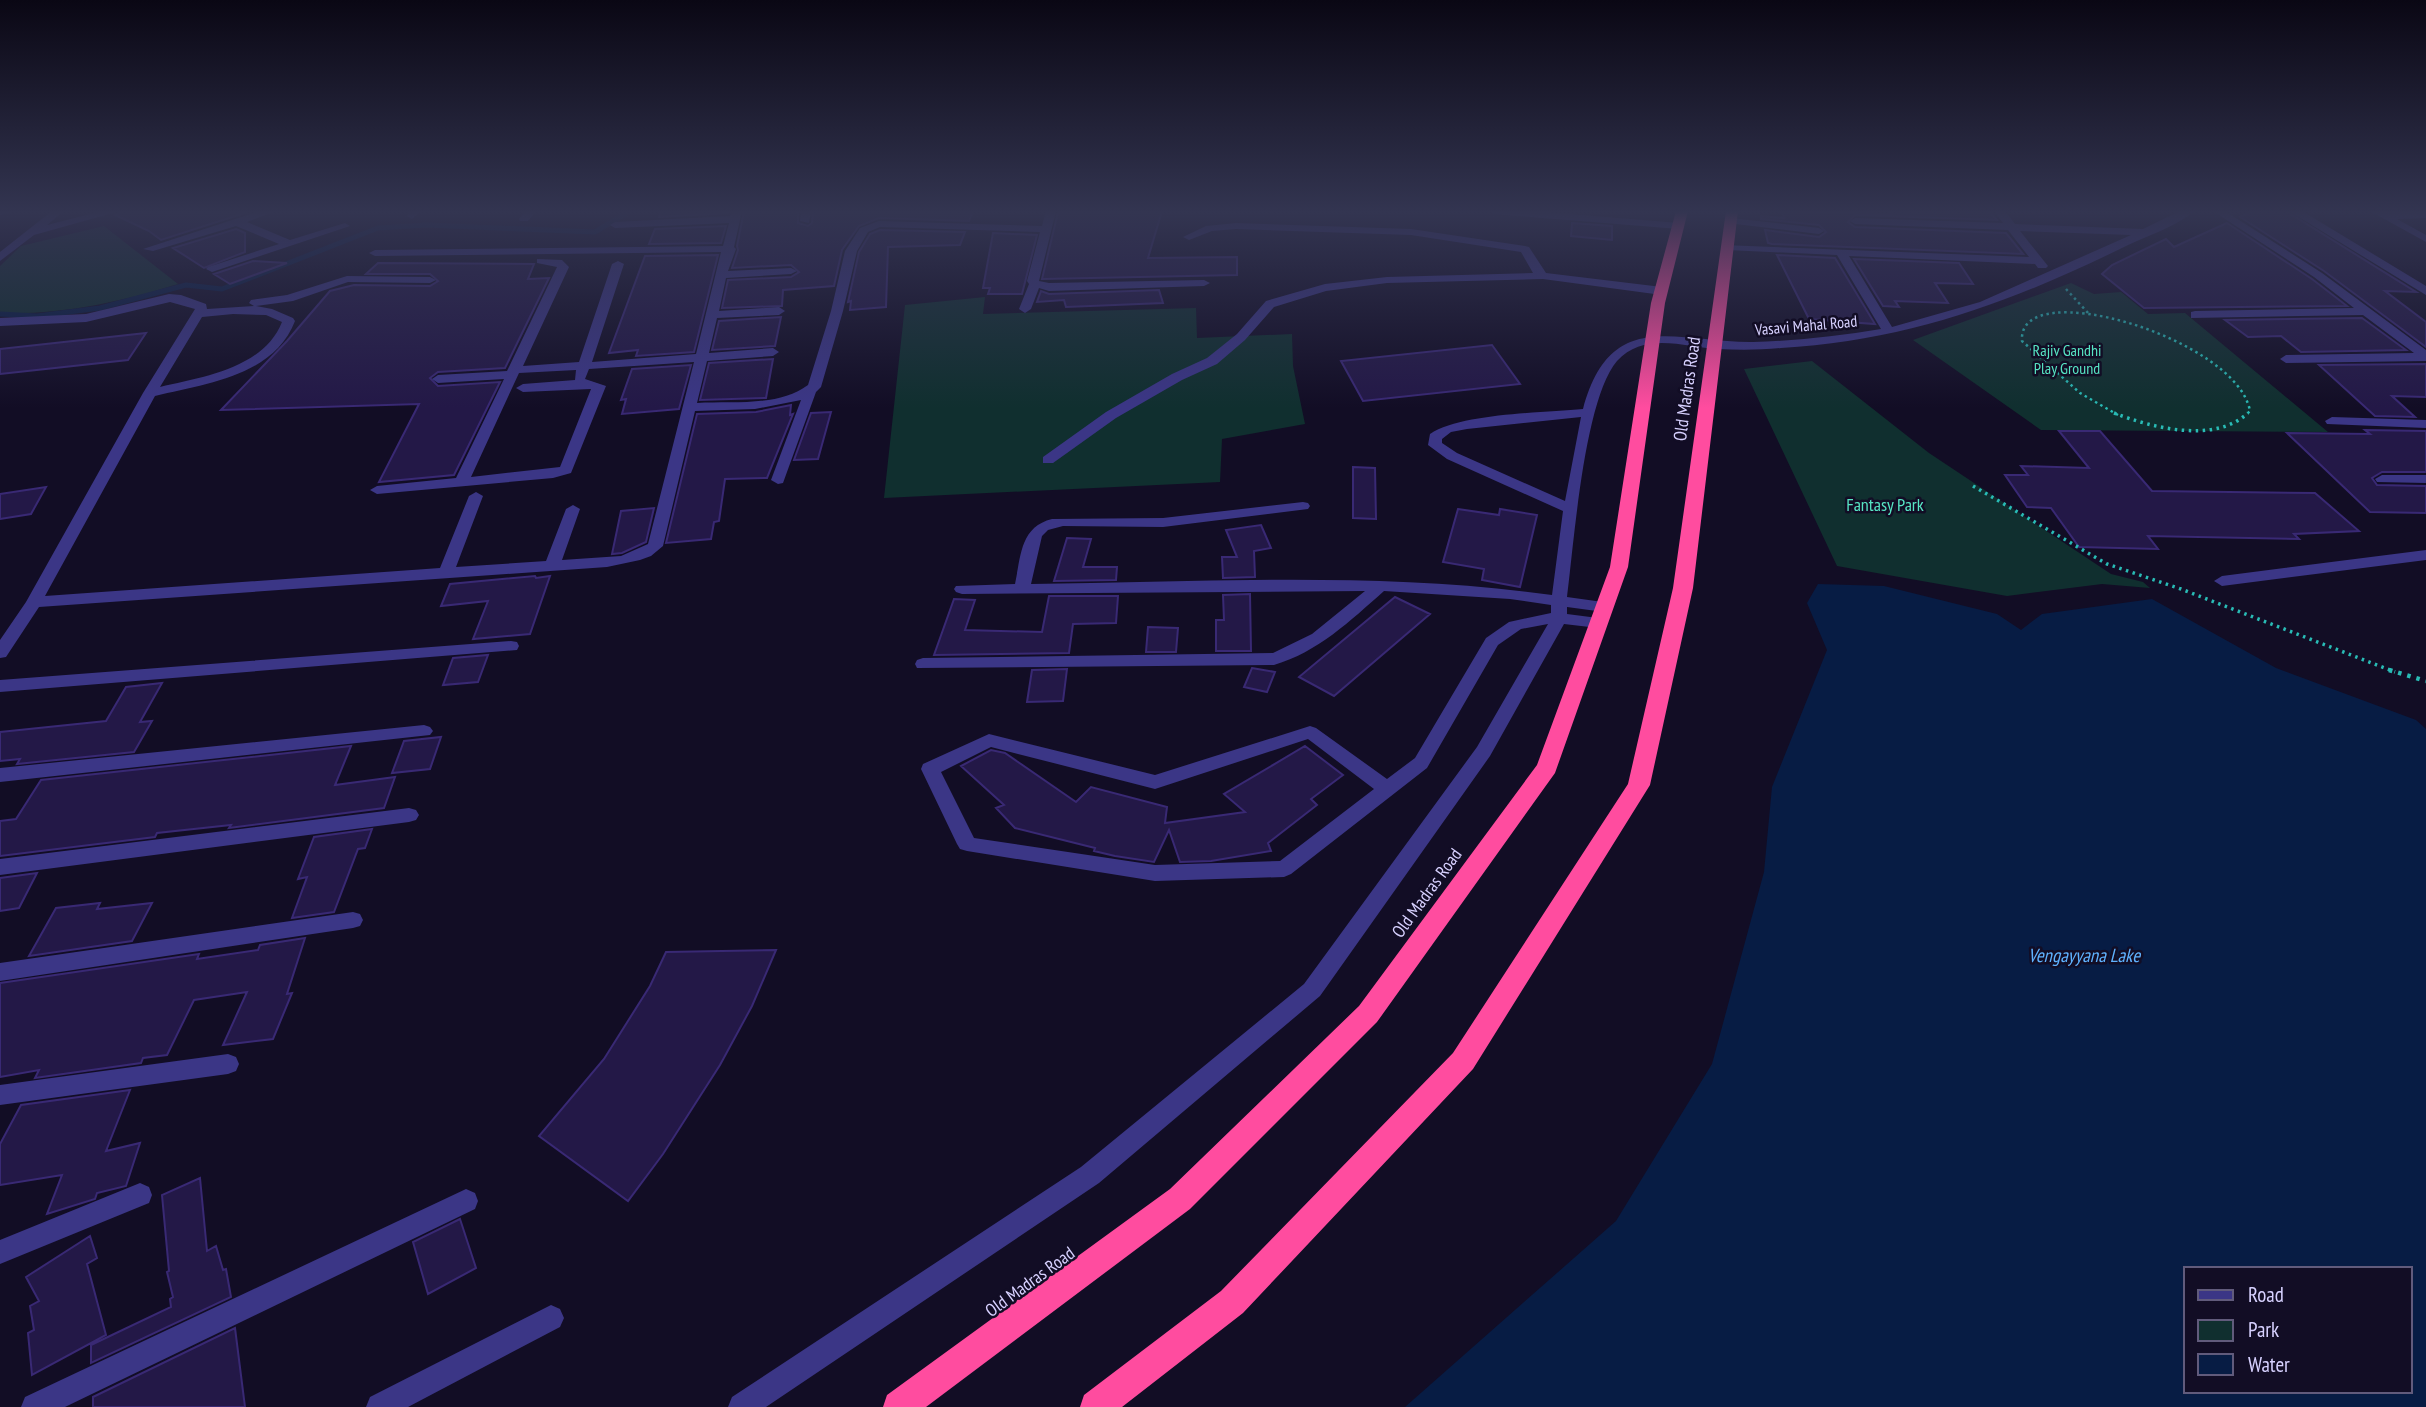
<svg xmlns="http://www.w3.org/2000/svg" width="2426" height="1407" viewBox="0 0 2426 1407" font-family="'PT Sans Narrow',sans-serif">
<style>
.green{fill:#102f2f}
.water{fill:#071c44;fill-rule:evenodd}
.lines{fill:none;stroke-linecap:round;stroke-linejoin:round}
.stream{stroke:#071c44;stroke-width:5}
.building{fill:#231847;stroke:#392974;stroke-width:2}
.path-far2{stroke:#29bbb5;stroke-width:2.5;stroke-dasharray:2.5 3.5;stroke-linecap:butt}
.path-far1{stroke:#29bbb5;stroke-width:3.5;stroke-dasharray:2.5 4.5;stroke-linecap:butt}
.path{stroke:#29bbb5;stroke-width:4.5;stroke-dasharray:3.5 6;stroke-linecap:butt}
.minor{fill:#3b3686;fill-rule:evenodd}
.highway{fill:#ff4c9f;fill-rule:evenodd}
.labels{text-anchor:middle;stroke-width:5;stroke-linejoin:round;paint-order:stroke}
.far-street-label{font-size:16px;fill:#d7d1ff;stroke:#120d25}
.far-park-label{font-size:16px;fill:#57e5c4;stroke:#120d25}
.street-label{font-size:18px;fill:#d7d1ff;stroke:#120d25}
.park-label{font-size:18px;fill:#57e5c4;stroke:#120d25}
.water-label{font-size:19px;font-style:italic;fill:#5fb2ff;stroke:#120d25}
</style>
<rect width="100%" height="100%" fill="#120d25"/>
<path class="green" d="M104,226L178,284C121,302 61,315 0,313V266L21,246Z
M2071,283L2094,294L2121,292L2148,314L2185,313L2328,432L2041,430L1913,340Z
M985,297L983,314L1196,308L1197,338L1292,334L1293,366L1305,424L1222,439L1220,482L884,498L905,305Z
M1812,361L1929,453L2111,574L2143,582L2150,588L2102,584L2007,596L1837,566L1744,369Z"/>
<path class="water" d="M1818,584L1884,586L1997,614L2021,630L2042,614L2152,599L2276,668L2416,720L2426,729V1407H1405L1616,1221L1712,1064L1764,872L1772,787L1827,650L1807,603ZM2186,1269H2410V1391H2186Z"/>
<g class="lines">
<path class="stream" d="M0,314L37,316L100,308L186,285L222,289L378,228L427,225L595,232L630,211"/>
</g>
<path class="building" d="M123,211H245V213L161,240L149,231L115,215Z
M661,211H729L728,213L659,217Z
M744,211H798V223L808,226L812,223L813,211H973L969,221L879,218L859,226L842,250L834,286L783,290L782,306L722,308L728,280L791,277L799,272L791,265L732,268L738,250L737,246Z
M1062,211H1162L1148,258L1237,257V275L1042,279L1058,212Z
M1782,211L1891,214L1889,211H1989L1997,220L1855,215L1848,222L1855,227L2006,233L2023,254L1772,244L1768,243L1765,230L1819,237L1826,232L1819,225L1761,219V216L1784,218Z
M2253,211H2286L2416,292L2385,291L2426,322V347L2324,271L2240,217Z
M1572,223L1612,226V240L1571,236Z
M2227,223L2312,279L2347,306L2144,308L2102,274L2112,265L2166,239L2174,247Z
M726,226L721,243L649,244L655,229Z
M236,229L245,233V252L204,268L173,248Z
M880,230L965,232L960,245L888,247L886,307L850,310L851,301L848,302L859,252L870,234Z
M993,233L1037,235L1022,294H988L990,288H983Z
M718,255L694,352L636,356L638,350L609,353L645,256Z
M1777,255L1835,258L1875,324L1809,319Z
M1854,259L1959,263L1973,284L1935,283L1948,303L1895,301L1899,307L1883,306Z
M253,261L287,263L230,284L214,274Z
M378,263L534,264L528,279L549,278L505,368L438,372L430,378L438,386L500,382L454,475L379,482L419,404L221,410L287,341L330,291L354,285L430,286L438,281L430,274H366Z
M1159,290L1163,303L1066,307L1064,300L1037,302L1041,291L1049,294Z
M781,317L775,346L712,350L719,321Z
M2362,318L2406,350L2301,352L2281,336L2248,337L2225,320Z
M146,333L128,360L0,374V349Z
M1492,345L1520,384L1363,401L1341,361Z
M773,359L766,398L700,400L709,363Z
M2426,364V397L2392,396L2415,417L2375,416L2319,365Z
M691,365L679,409L622,414L626,399L621,400L632,369Z
M791,405L790,415L793,414L767,478L725,479L719,521L714,522L711,539L666,543L697,414L756,412Z
M831,412L818,459L794,460L811,413Z
M2365,430L2426,431V472H2382L2372,478L2377,485L2426,486V513L2370,512L2287,433L2370,434Z
M2059,431H2100L2152,491L2315,493L2359,531L2294,534L2299,539L2148,536L2158,549L2079,547L2051,508L2027,507L2005,475H2028L2021,466L2089,468Z
M1353,467L1375,468L1376,519L1353,518Z
M46,487L31,514L0,519V494Z
M654,508L646,542L622,553L612,554L621,511Z
M1458,509L1499,515L1500,509L1537,515L1520,587L1482,580L1484,569L1443,562Z
M1261,525L1271,548L1254,551L1255,577L1223,578L1222,557H1237L1226,530Z
M1067,538L1091,539L1083,567H1117L1116,580L1054,581Z
M535,576L536,578L550,576L530,634L473,639L488,601L441,606L450,584Z
M1250,594L1251,651H1216V620H1224L1223,595Z
M1049,596H1118L1116,623L1073,624L1069,653L934,655L954,599L975,600L965,630L1042,632Z
M1395,597L1430,614L1334,696L1299,677Z
M1148,627L1178,628L1176,652H1146Z
M488,655L478,682L443,685L453,658Z
M1252,668L1275,672L1267,692L1244,687Z
M1067,669L1063,701L1027,702L1032,670Z
M162,683L140,722L152,721L134,752L17,764L20,759L0,761V732L106,721L126,687Z
M441,737L430,769L392,773L404,741Z
M351,746L335,785L395,777L384,808L229,828L231,825L157,833L155,837L0,856V821L16,819L41,780Z
M1305,746L1343,775L1311,799L1317,805L1268,843L1271,851L1211,861L1180,862L1169,830L1154,862L1115,856L1094,851L1095,848L1015,828L996,808L1004,805L961,766L991,750L1005,753L1076,802L1091,787L1167,807L1165,823L1245,812L1224,794Z
M372,829L365,848L358,849L334,912L292,918L307,877L298,879L314,837Z
M37,873L19,908L0,911V878Z
M100,903L97,909L152,903L132,941L29,956L56,908Z
M305,938L287,994L292,993L273,1039L223,1045L247,992L194,1000L167,1055L143,1058L141,1063L35,1078L39,1070L0,1077V983L199,954L197,959L258,950L260,945Z
M776,950L752,1006L720,1065L663,1154L628,1201L539,1136L604,1059L650,986L666,952Z
M130,1090L106,1151L140,1143L126,1186L97,1193L95,1199L47,1214L62,1175L0,1185V1144L21,1105Z
M200,1178L207,1251L216,1246L223,1270L226,1269L231,1297L91,1363V1345L171,1307L170,1299L173,1297L167,1272L169,1271L162,1195Z
M460,1219L476,1268L428,1294L413,1242Z
M90,1236L97,1258L87,1264L106,1335L32,1375L28,1333L34,1330L30,1306L39,1301L26,1277Z
M235,1328L245,1407H93V1397Z"/>
<g class="lines">
<path class="path-far2" d="M2066,289L2089,314
M2118,415L2080,393L2022,341C2017,273 2237,338 2250,411L2246,415"/>
<path class="path-far1" d="M2114,413C2153,428 2214,444 2248,413
M1973,486L2107,564L2181,589L2395,672"/>
<path class="path" d="M2389,670L2426,681"/>
<path class="minor" d="M0,211H17L0,215Z
M52,211H64L47,225L102,211H120L34,235L0,261V252Z
M260,211H276L247,222L290,240L345,223L350,226L212,272L206,269L208,267L279,244L236,226L153,251L143,249Z
M410,211H421L412,219L407,216Z
M525,211H536L528,221H520L519,219Z
M732,211H742L734,247L736,249L728,271L791,268L797,271L791,274L726,278L719,311L779,307L785,311L779,315L717,318L709,353L773,348L779,352L773,356L707,361L697,403C732,401 779,407 808,385L831,311L845,251L860,228L879,221L1042,226L1046,211H1056L1039,281L1049,283L1204,280L1210,283L1204,286L1049,291L1039,288L1031,309L1025,313L1019,309L1029,284L1027,281L1040,232L880,227L868,232L857,251L843,311L821,387L816,392L783,483L778,484L771,480L801,400L755,409L695,411L663,546L651,556L640,560L607,567L39,607L6,657L0,658V640L26,602L143,393L195,309L170,302L86,322L0,326V318L86,314L169,294L181,295L206,304L207,309L254,306L249,303L251,300L287,295L347,276L430,277L436,280L430,283L348,282L293,301L256,306L272,309L293,318L295,321C274,376 206,384 155,396L45,596L440,568L469,496L476,492L483,496L456,567L546,561L566,509L573,505L580,509L562,560L621,556L648,544L694,362L589,369L585,379L606,386L571,473L553,478L377,494L370,490L377,486L456,478L504,379L438,383L432,379L438,375L507,371L557,267L537,263V259L562,260L569,267L523,366L579,362L612,264L618,261L624,264L592,362L696,354L721,252L375,256L369,253L375,250L723,246L729,223L615,228L610,225L615,222L730,216ZM233,314L266,315L282,322C264,368 203,377 160,387L202,317ZM576,370L575,380L523,384L516,388L523,392L591,389L560,467L471,477L519,373Z
M801,211H811L809,223L800,221Z
M1489,211H1534L1679,223L1684,226L1679,229L1494,214Z
M1994,211H2005L2015,224L2143,229L2180,211H2194C2176,227 2146,236 2124,247C2012,302 1907,341 1781,348C1760,350 1739,350 1718,349C1685,347 1644,331 1617,361C1584,400 1574,543 1567,597L1610,603L1612,607L1604,612L1567,607V614L1598,618L1606,623L1598,628L1564,624L1490,756L1320,996L1099,1183L766,1407H728L732,1397L1081,1167L1304,984L1477,747L1548,624L1521,629L1498,645L1427,768L1291,874L1284,877L1155,881L967,851L960,849L957,844L921,769L923,764L989,734L1155,775L1310,726L1316,728L1387,779L1415,758L1486,638L1509,622L1551,613V605L1510,599L1384,591C1350,621 1318,652 1274,665L917,668L915,664L917,660L923,658L1273,653L1312,634L1365,591L962,594L956,592L954,589L956,586L1015,584C1021,556 1020,527 1052,519L1163,518L1303,502L1308,503L1310,506L1308,509L1163,527L1063,526L1048,530L1042,536L1031,584C1204,582 1380,571 1552,595L1563,511L1447,459L1428,445L1430,434C1462,413 1543,413 1583,409C1611,306 1676,343 1753,342C1796,341 1839,336 1881,329L1837,255L1727,250L1723,249V245L2029,257L2008,230L1855,224L1850,221L1855,218L2003,223ZM2020,231L2131,235L1980,302L1892,327L1849,256L2035,264L2038,268H2046L2048,266ZM1581,417L1565,501L1457,453L1442,443V439L1451,432L1467,429ZM1308,739L1374,789L1280,861L1155,865L974,838L941,772L991,747L1155,789Z
M2213,211H2225L2322,273L2426,350V361L2286,363L2280,359L2286,355L2414,353L2363,315L2191,318V312L2195,311L2354,308L2314,277Z
M2289,211H2302L2426,286V295Z
M2370,211L2426,212V218L2397,219L2426,235V242Z
M1731,218L1819,228L1824,231L1819,234L1727,223L1726,221Z
M1236,223L1411,229L1525,246L1529,247L1546,273L1662,287L1668,291L1662,295L1543,279L1387,283L1326,291L1274,307L1245,340L1217,364L1182,380L1116,418L1053,463H1043V457L1106,412L1172,374L1207,358L1237,334L1266,301L1325,284L1387,277L1533,273L1521,252L1411,235L1236,229L1212,231L1189,240L1183,237L1206,226Z
M2332,417L2426,420V428L2327,424L2325,421Z
M2382,475H2426V483L2377,482L2375,479Z
M2426,550V560L2222,586L2214,581L2222,576Z
M511,641L517,642L519,646L517,650L0,692V680Z
M424,725L430,727L433,731L430,735L0,782V768Z
M409,808L416,810L419,815L416,820L409,822L0,875V859Z
M353,912L360,914L363,920L360,926L353,928L0,981V963Z
M228,1054L236,1057L239,1064L236,1071L228,1074L0,1105V1085Z
M140,1183L149,1187L152,1195L149,1203L0,1264V1240Z
M466,1189L475,1193L478,1201L475,1209L65,1407H21L25,1397Z
M551,1305L560,1309L564,1318L560,1327L408,1407H366L370,1397Z"/>
<path class="highway" d="M1676,211H1688L1665,303L1628,567L1555,773L1377,1022L1190,1209L926,1407H883L887,1395L1170,1189L1359,1006L1537,765L1610,567L1651,303Z
M1726,211H1738L1693,588L1650,785L1473,1069L1243,1313L1122,1407H1080L1084,1395L1221,1291L1453,1053L1628,784L1673,588Z"/>
</g>
<linearGradient id="sky" x2="0" y2="1"><stop stop-color="#0a0714"/><stop offset="0.52" stop-color="#333551"/><stop offset="1" stop-color="#333551" stop-opacity="0"/></linearGradient>
<rect width="2426" height="408" fill="url(#sky)"/>
<g class="labels">
<g class="far-street-label">
<text transform="translate(1806 325) rotate(-5)" y="6">Vasavi Mahal Road</text>
</g>
<g class="far-park-label">
<text x="2067" y="356">Rajiv Gandhi<tspan x="2067" dy="18">Play Ground</tspan></text>
</g>
<g class="street-label">
<text transform="translate(1687 389) rotate(-82)" y="6">Old Madras Road</text>
<text transform="translate(1427 893) rotate(-54)" y="6">Old Madras Road</text>
<text transform="translate(1030 1282) rotate(-36)" y="6">Old Madras Road</text>
</g>
<g class="park-label">
<text x="1885" y="511">Fantasy Park</text>
</g>
<g class="water-label">
<text x="2084" y="962">Vengayyana Lake</text>
</g>
</g>
<rect x="2184" y="1267" width="228" height="126" fill="#120d25" stroke="#615b7c" stroke-width="2"/>
<rect x="2198" y="1290" width="35" height="10" fill="#3b3686" stroke="#615b7c" stroke-width="2"/>
<text x="2248" y="1302" font-size="21" fill="#d7d1ff">Road</text>
<rect x="2198" y="1320" width="35" height="21" fill="#102f2f" stroke="#615b7c" stroke-width="2"/>
<text x="2248" y="1337" font-size="21" fill="#d7d1ff">Park</text>
<rect x="2198" y="1354" width="35" height="21" fill="#071c44" stroke="#615b7c" stroke-width="2"/>
<text x="2248" y="1372" font-size="21" fill="#d7d1ff">Water</text>
</svg>
